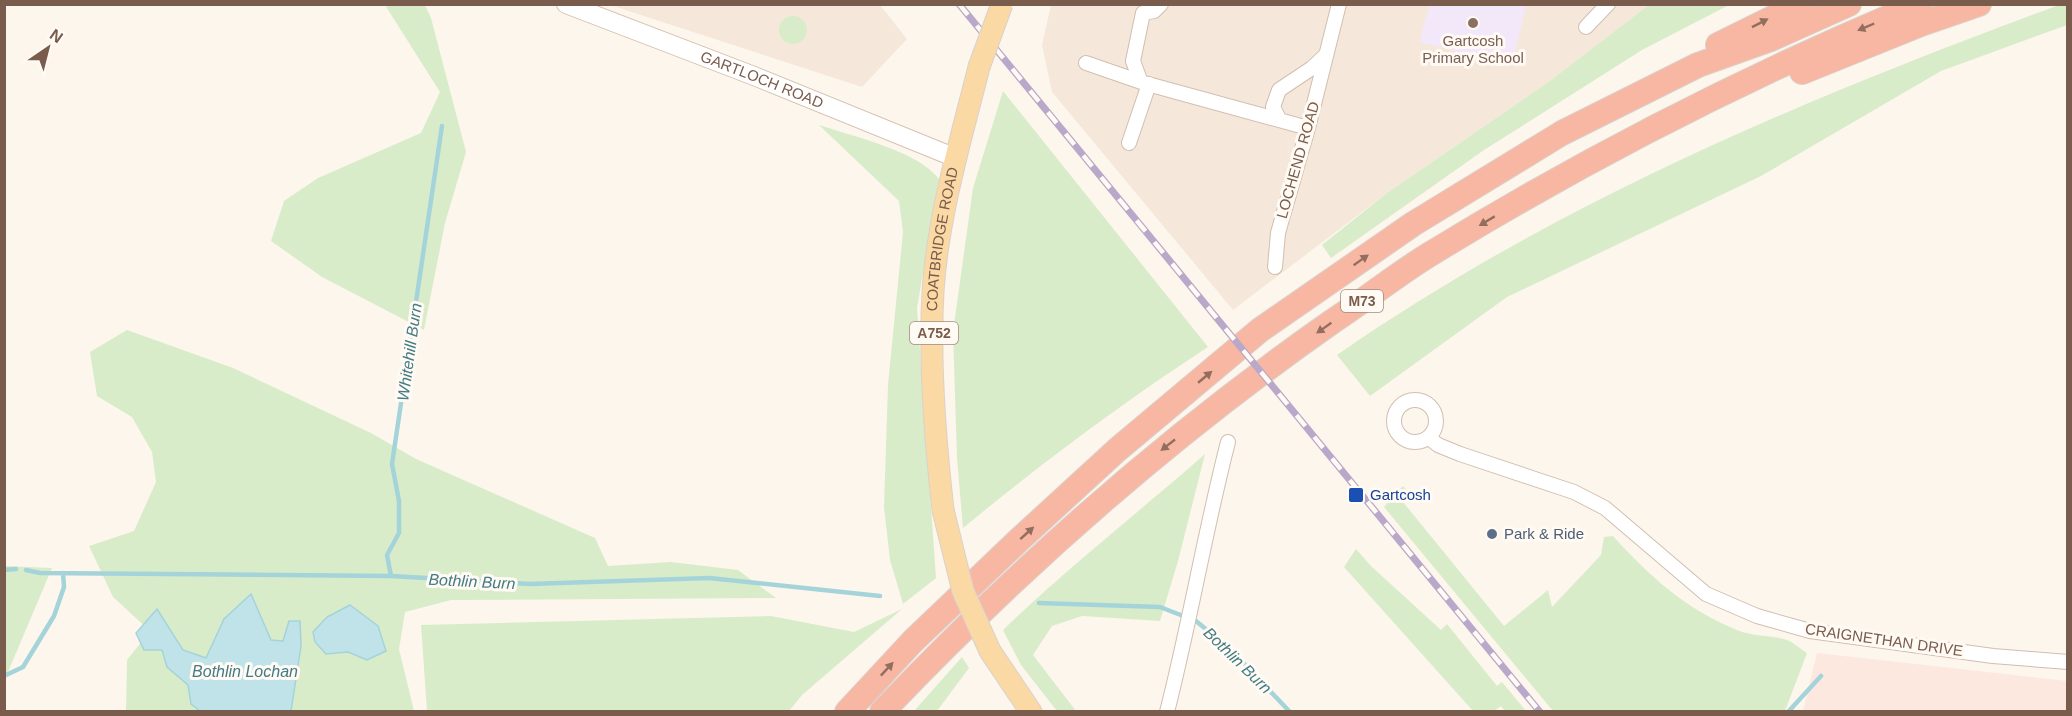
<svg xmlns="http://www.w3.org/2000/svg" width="2072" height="716" viewBox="0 0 2072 716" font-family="Helvetica,sans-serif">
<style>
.residential{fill:#f5e8da}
.commercial{fill:#fde8e0}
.education{fill:#f3e8fa}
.green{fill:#d8ecc9}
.water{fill:#bfe3e8;stroke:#a5d3da;stroke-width:1.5}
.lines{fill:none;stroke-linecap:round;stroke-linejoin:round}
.stream{stroke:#a5d3da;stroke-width:4.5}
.street-casing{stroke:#d1beb0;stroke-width:16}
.secondary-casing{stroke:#d6c0b0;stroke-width:20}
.primary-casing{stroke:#dad1cd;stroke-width:23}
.highway-casing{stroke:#dad1cd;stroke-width:26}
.street{stroke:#fff;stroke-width:14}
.secondary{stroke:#fff;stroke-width:18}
.primary{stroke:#fbd9a5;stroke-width:21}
.highway{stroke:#f7b7a3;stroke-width:24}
.rail-casing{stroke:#b9a8c9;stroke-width:7}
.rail{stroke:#fffaf3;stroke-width:4.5;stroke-dasharray:14;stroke-linecap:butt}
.primary-bridge-casing{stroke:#dad1cd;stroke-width:23;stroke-linecap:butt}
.primary-bridge{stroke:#fbd9a5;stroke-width:21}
.oneway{fill:#936e5e}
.education-dot{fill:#8d6e63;stroke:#fffaf3;stroke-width:2}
.transit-dot{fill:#1a4fb4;stroke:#fffaf3;stroke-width:2}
.service-dot{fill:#5c6f8a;stroke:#fffaf3;stroke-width:2}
.labels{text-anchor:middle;stroke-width:6;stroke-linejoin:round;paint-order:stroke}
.shield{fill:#fffaf3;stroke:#a28b7f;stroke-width:1.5}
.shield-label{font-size:14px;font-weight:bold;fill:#7a5c4d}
.education-label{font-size:15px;fill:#785e54;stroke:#fffaf3}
.street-label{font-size:15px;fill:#7a5c4d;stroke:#fffaf3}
.transit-label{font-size:15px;fill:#164399;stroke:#fffaf3;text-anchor:start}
.service-label{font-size:15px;fill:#4e5e75;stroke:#fffaf3;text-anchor:start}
.water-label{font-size:16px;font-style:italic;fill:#437c86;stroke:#fffaf3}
</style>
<rect width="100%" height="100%" fill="#fdf6ec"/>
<path class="residential" d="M610,5H880L907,39L862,87Z
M1051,5H1651L1550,81L1387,193L1233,310L1052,92L1042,45Z"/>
<path class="commercial" d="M1817,653L2067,681V711H1803Z"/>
<path class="education" d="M1430,4L1526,5L1512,65L1419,42Z"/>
<path class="green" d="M385,5H425L431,18L466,152L445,223L424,330L322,277L271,241L284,201L318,178L421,133L440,92Z
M1649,5H1729L1642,50L1484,150L1331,258L1322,245L1387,193L1550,81Z
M2059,5H2067V25L1941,71L1761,176L1507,297L1370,396L1337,355C1557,202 1809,97 2059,5Z
M779 30a14 14 0 1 1 28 0a14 14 0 1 1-28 0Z
M1003,91L1208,347C1122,403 1042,463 963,528L957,458L953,332L973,188Z
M819,125C852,136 918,151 939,179L917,308L936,578L903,604L890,560L884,507L888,385L903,232L899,201Z
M127,330L233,368L371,433L416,459L595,538L608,566L671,562L738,570L776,598L451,600L405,612L399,649L414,711H126L127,660L150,631L113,597L89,546L134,531L156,482L152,452L132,417L97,396L90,352Z
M1205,454L1178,561L1160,621L1082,616L1052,626L1033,655L1076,711H1057L1021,665L1003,630C1067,568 1138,513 1205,454Z
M1403,486L1411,495L1403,502L1504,626L1548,590L1552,607L1601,555L1604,537L1613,536C1649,576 1687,610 1737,630C1753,637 1774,635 1787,640C1794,643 1801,649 1807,653L1785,711H1553L1384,507Z
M1356,549L1371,566L1441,630L1447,624L1497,686L1502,682L1526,711H1505L1501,706L1494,711H1473L1344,567Z
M5,566L52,568L5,679L4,566Z
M902,609L802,695L789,711H427L421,625L771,616L854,632Z
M962,657L969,668L937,711H914Z"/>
<path class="water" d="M251,594L271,640L283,641L289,621H300L301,646L291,711H200L191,704L188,685L167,667L162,650H144L136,633L157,609L183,650L206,658L224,619Z
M350,605L378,626L386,651L367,660L348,652L326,654L315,642L313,632L327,617Z"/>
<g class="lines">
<path class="stream" d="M4,570L16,569
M26,570L40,573L391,576L530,584L709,578L880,596
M391,576L387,555L399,533V501L392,464L442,126
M1039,603L1160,607L1196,621L1229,648L1290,712
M4,676L23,667L54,616L64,587L63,573
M1788,712L1821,676"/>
<g class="street-casing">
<path id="street" d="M1143,13L1154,11L1161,4
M1586,27L1608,4
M1086,63L1144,83L1308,128
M1140,80L1133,61L1143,13
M1279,119L1273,107L1279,90L1312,68L1326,55
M1129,143L1149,84
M1275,267L1278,233L1308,128L1339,4
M1394 421a21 21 0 1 1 42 0a21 21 0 1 1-42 0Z
M1429,438L1438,445L1460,454L1574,492L1605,508L1706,594L1757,616L1810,631L1993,656L2068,662
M1167,712C1190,622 1205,531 1228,442"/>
</g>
<g class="secondary-casing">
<g id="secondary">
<path id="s1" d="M566,4L754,76L956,158"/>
</g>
</g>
<g class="primary-casing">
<g id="primary">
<path id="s2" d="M943,510C935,439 929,361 933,291C938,215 961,139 979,67"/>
<path d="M990,651L1031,712"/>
</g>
</g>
<g class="highway-casing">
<path id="highway" d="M1718,45L1801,4
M1802,72L1921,24L1979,4
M847,712L913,641L1020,539L1117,450L1260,330L1413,224L1562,133L1698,65L1771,39L1849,4
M882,712C1020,567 1170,435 1333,321C1365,300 1395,276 1427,256C1585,159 1749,75 1920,4"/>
</g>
<use href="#street" class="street"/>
<use href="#secondary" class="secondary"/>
<use href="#primary" class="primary"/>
<use href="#highway" class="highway"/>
<g class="rail-casing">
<path id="rail" d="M959,4L1540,712"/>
</g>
<use href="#rail" class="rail"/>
<g class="primary-bridge-casing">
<path id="primary-bridge" d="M979,67L1002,4
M943,510L963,591L990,651"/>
</g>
<use href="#primary-bridge" class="primary-bridge"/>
</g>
<defs><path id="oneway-solid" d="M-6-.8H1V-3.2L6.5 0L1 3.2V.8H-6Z" transform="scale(1.5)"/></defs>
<g class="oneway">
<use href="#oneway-solid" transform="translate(1760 23) rotate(-27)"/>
<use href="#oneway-solid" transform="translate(1866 27) rotate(157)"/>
<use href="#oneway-solid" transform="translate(1487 221) rotate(149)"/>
<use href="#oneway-solid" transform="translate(1361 260) rotate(-35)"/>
<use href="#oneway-solid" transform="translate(1324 328) rotate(145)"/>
<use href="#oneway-solid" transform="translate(1205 377) rotate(-40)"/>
<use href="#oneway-solid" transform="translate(1168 445) rotate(142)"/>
<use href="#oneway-solid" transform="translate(1027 533) rotate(-42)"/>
<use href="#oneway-solid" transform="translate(887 669) rotate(-47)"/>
</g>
<circle class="education-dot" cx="1473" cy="23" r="6"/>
<rect class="transit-dot" x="1348" y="487" width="16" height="16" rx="3"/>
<circle class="service-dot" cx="1492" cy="534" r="6"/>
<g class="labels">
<g class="shield">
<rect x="1341" y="290" width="42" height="22" rx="4.5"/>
<rect x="910" y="322" width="48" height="22" rx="4.5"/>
</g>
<g class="shield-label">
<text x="1362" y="306">M73</text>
<text x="934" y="338">A752</text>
</g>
<g class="education-label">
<text x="1473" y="46">Gartcosh<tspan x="1473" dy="17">Primary School</tspan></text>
</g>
<g class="street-label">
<text dy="5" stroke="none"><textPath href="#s1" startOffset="210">GARTLOCH ROAD</textPath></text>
<text transform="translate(1298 160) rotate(-74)" y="5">LOCHEND ROAD</text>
<text dy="5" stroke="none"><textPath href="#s2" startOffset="272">COATBRIDGE ROAD</textPath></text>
<text transform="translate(1884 640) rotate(8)" y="5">CRAIGNETHAN DRIVE</text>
</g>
<g class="transit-label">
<text x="1370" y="500">Gartcosh</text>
</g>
<g class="service-label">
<text x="1504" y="539">Park &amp; Ride</text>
</g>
<g class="water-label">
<text transform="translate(409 352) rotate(-82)" y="6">Whitehill Burn</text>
<text transform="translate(472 581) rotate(3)" y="6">Bothlin Burn</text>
<text transform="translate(1238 660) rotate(44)" y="6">Bothlin Burn</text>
<text x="245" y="677">Bothlin Lochan</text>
</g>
</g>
<rect width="2072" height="716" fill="none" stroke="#7a5c4d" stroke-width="12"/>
<g transform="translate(48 48) rotate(35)" stroke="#fffaf3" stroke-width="4.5" paint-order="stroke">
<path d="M0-4.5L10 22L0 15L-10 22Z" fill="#7a5c4d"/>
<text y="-9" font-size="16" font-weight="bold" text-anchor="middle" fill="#7a5c4d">N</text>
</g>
</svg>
